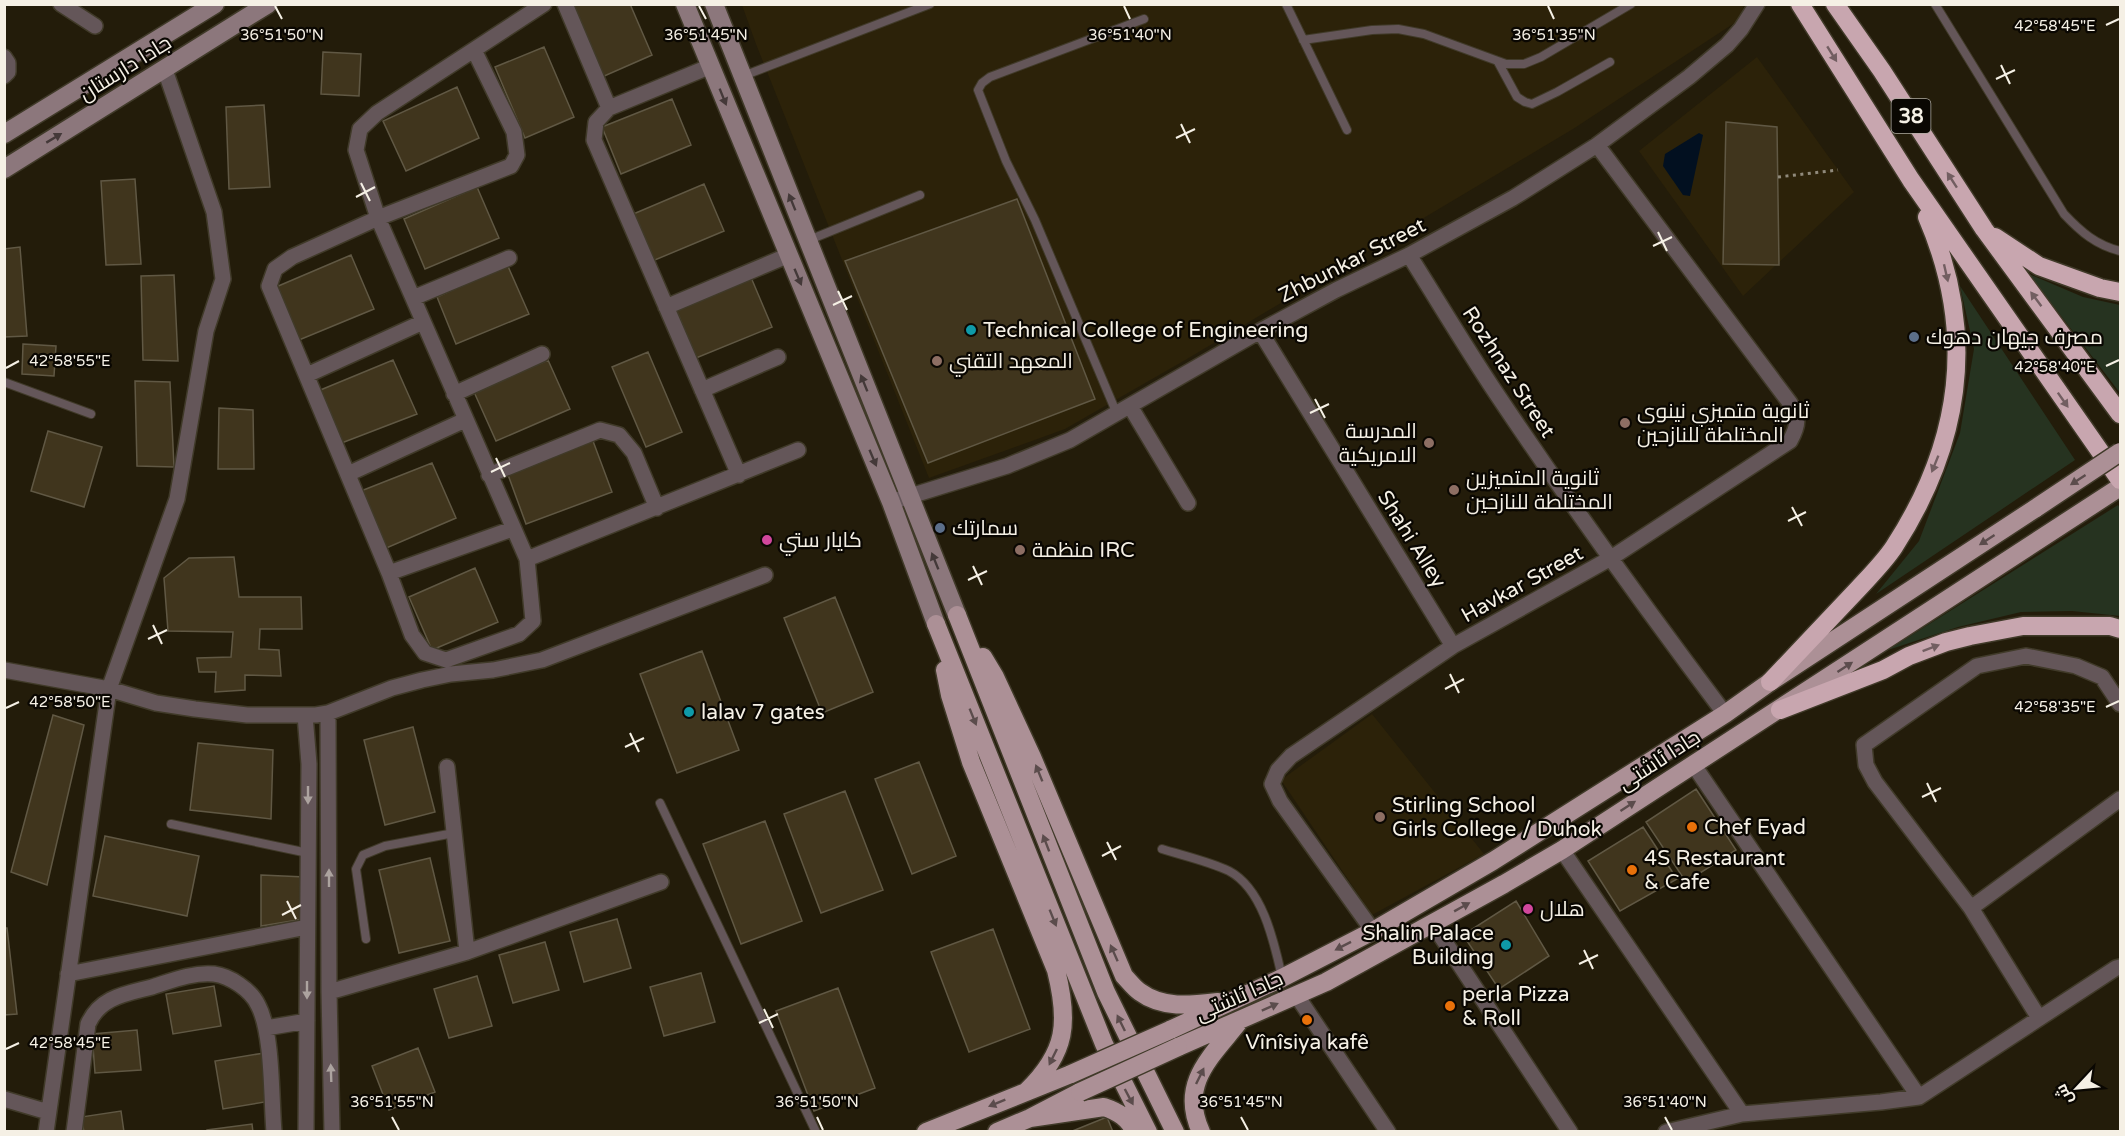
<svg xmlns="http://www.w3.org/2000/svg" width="2125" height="1136" viewBox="0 0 2125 1136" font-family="'Varela Round',Cairo,sans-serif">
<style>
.built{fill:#2c2209}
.green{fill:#263320}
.water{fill:#021020}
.building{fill:#40351d;stroke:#605844;stroke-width:1.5}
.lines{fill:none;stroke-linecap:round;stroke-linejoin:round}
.lane-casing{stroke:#403a29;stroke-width:10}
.street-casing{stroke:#403a29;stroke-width:18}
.secondary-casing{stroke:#403a29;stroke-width:21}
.primary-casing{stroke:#403a29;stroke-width:21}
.highway-casing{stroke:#403a29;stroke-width:21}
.path{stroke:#908a7b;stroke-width:3;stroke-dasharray:3 4.5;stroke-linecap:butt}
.lane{stroke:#645659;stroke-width:8}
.street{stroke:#645659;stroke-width:15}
.secondary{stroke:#8c777c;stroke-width:18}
.primary{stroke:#ac9096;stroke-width:18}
.highway{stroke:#c8a6af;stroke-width:18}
.primary-bridge-casing{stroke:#403a29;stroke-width:21;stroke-linecap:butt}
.primary-bridge{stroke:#ac9096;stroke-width:18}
.oneway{fill:#725e61}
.oneway2{fill:#443939}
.oneway3{fill:#5b4c4c}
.oneway4{fill:#aca39f}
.ticks{fill:none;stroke:#f5f0e5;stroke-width:2}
.culture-dot{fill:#0f9aa8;stroke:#0a0702;stroke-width:2}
.service-dot{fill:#5c6f8a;stroke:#0a0702;stroke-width:2}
.education-dot{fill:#8d6e63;stroke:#0a0702;stroke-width:2}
.hotel-dot{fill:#d1479c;stroke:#0a0702;stroke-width:2}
.food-dot{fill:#e8710a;stroke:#0a0702;stroke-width:2}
.labels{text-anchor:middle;stroke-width:4.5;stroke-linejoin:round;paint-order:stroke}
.shield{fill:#0a0702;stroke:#aeaaa1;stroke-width:1.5}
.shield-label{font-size:20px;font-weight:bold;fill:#f5f0e5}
.street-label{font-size:21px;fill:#f5f0e5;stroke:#0a0702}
.poi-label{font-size:21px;fill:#f5f0e5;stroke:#0a0702;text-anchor:start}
.ticks-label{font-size:15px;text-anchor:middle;fill:#f5f0e5;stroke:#0a0702;stroke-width:4.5;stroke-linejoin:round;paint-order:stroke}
</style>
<rect width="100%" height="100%" fill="#231c0a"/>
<path class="built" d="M742,5H1744L1739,20L1573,129L1187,359L1065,429L929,478L756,44Z
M1757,57L1854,192L1743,296L1639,151Z
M1372,714L1484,854L1372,915L1281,780Z"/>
<path class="green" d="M2029,274L2083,297L2120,305V393Z
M1960,286L2075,460L1876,594L1919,541L1960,433L1974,349Z
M2118,505L2120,508V616L2072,611L2021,612L1958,627L1888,650Z"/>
<path class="water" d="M1699,133L1703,135L1690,196L1683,195L1663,166L1665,154Z"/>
<path class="building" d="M570,4H630L652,55L602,77Z
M544,47L574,117L525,138L495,67Z
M323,52L361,54L359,96L321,94Z
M457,87L479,138L406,171L383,121Z
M672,99L691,145L621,174L602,127Z
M264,105L270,187L229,189L226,107Z
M1726,122L1777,127L1779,265L1723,264Z
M135,179L141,264L106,265L101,181Z
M704,184L724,231L650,262L631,215Z
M477,187L499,238L425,269L404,219Z
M1017,199L1095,399L928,463L845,261Z
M20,247L27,336L4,337V249Z
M351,255L374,309L299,340L276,287Z
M507,264L529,314L456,344L437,297Z
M174,275L178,361L143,360L141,276Z
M750,275L772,327L696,358L675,307Z
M23,344L56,346L54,376L22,374Z
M648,352L682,432L646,447L612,367Z
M393,360L417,414L339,444L318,391Z
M548,360L570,409L496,441L474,392Z
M135,381L170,382L174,467L137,466Z
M219,408L253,410L254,469H218Z
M48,431L102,447L84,507L31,491Z
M593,441L612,492L526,524L507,472Z
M432,463L456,518L384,549L361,491Z
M234,557L239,597H301L302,629H260L259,649L279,650L281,676L245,675V690L215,692L216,672H199L197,658L231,657L233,632L168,631L164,578L189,558Z
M475,568L498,622L432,650L409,597Z
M835,597L873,692L822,713L784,618Z
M702,651L739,750L677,773L640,674Z
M53,715L84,725L47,885L11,872Z
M413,727L435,812L385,825L364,740Z
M198,743L273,750L271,819L190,810Z
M919,762L956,856L912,874L875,779Z
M1696,789L1736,850L1686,882L1646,822Z
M845,791L883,890L821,913L784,814Z
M765,821L802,921L741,944L703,844Z
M1643,827L1677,879L1620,911L1588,861Z
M105,836L199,856L187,916L93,896Z
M430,858L450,941L399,953L379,870Z
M261,875L305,877L304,919L261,926Z
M1516,901L1549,956L1499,989L1463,935Z
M617,919L631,968L584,982L570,932Z
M4,928H7L17,1014L4,1015Z
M993,929L1030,1029L969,1052L931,952Z
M545,942L559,990L513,1003L499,955Z
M701,973L715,1022L664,1036L650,987Z
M477,976L492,1026L449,1038L434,989Z
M214,986L221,1026L173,1034L166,994Z
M838,988L875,1088L814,1111L776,1011Z
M137,1030L141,1070L95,1073L92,1034Z
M418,1048L435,1092L389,1110L372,1066Z
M264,1053L271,1101L223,1109L215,1061Z
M121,1111L124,1132H84L81,1117Z
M1107,1117L1113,1132H1070Z
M252,1124L253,1132H207V1130Z"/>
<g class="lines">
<g class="lane-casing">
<path id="lane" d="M1286,4L1347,130
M1935,4L2064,214C2081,232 2096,245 2120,251
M1303,40L1372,30L1398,29L1424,34L1506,64H1524L1541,57L1631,4
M1498,62L1517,97L1525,102L1532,104L1557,92L1610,62
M743,76L930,4
M809,240L920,195
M4,382L91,414
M1117,414L1035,220L1006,161L978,90L982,83L990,77L1144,19
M660,803L816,1132
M171,824L308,853
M1162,849C1181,855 1211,862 1229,871C1263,889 1274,942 1282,977
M366,939L356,869L363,855L385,846L454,833"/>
</g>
<g class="street-casing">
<path id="street" d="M61,4L95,26
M544,4L377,113L360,129L356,150L378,218L527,559L798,450
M565,4L609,108
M474,50L514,132L517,155L511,166L378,218L292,257L275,269L269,286L389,573L412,635L425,653L446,660L519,634L533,621L527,559
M4,57L8,63V72L4,76
M711,66L609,108L596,122L594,140L739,475
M1409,255C1438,301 1466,348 1496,393C1569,502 1646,609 1725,714
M413,298L509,258
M666,307L789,255
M1260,331L1453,646
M307,375L423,322
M702,390L778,357
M454,394L542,354
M1130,406L1188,503
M348,474L465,420
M489,475L600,430L619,435L634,453L657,508
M891,502L1007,466L1070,440L1260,331L1336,290L1409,255L1513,198L1597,145L1689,77L1727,45L1741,29L1757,4
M389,573L512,529
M4,670L109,689L156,703L195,709L247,715H316L328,713L392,688L422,680L451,674L493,670L542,660L765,575
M328,713L329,992L332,1132
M305,715L309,764L306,1132
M1693,764L1919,1097
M447,767L467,952
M1562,850L1742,1114
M1971,908L2120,799
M1433,924L1570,1132
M1373,931L1280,801L1272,784L1278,770L1291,756L1453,646L1611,558L1790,441C1799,424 1799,419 1790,403L1597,145
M68,974L307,927
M329,992L467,952L661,882
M1297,996L1388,1132
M2039,1018L1971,908L1875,782L1866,765L1864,745L1977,666L2026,656L2076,666L2102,677L2120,704
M266,1028L307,1021
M4,1099L48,1112
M46,1132L109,689L177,499L206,331L223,279L214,212L165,70
M74,1132L88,1024C100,997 125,994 152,987C171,981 193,972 214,974C230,976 251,990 258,1005C273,1033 271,1098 274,1132
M1666,1132L1742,1114L1881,1102L1919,1097L2116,968L2120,967"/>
</g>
<g class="secondary-casing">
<path id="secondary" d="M685,4L891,502L936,624
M714,4L957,615
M4,134L215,4
M4,169L268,4"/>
</g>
<g class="primary-casing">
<path id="primary" d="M957,615L1106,992L1175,1132
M936,624L1104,1044L1148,1132
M983,657L995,677L1032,757L1124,976C1129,981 1134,988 1140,992C1163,1009 1192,1005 1218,1002
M945,670L950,695L971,762L1056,970C1069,1022 1067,1052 1027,1091
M1170,1030L1282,978L1373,931L1493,861L1725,714L1770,682L2036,508
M1178,1047L1326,982L1504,884L1562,850L2120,487
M1030,1118L1104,1107C1119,1112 1128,1118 1135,1132
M926,1132L1071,1074
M997,1132L1030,1118L1080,1092
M1201,1132C1179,1084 1210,1058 1238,1023"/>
</g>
<g class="highway-casing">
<path id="highway" d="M1800,4L1911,180L2120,480
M1835,4L1882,71L1984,229L2120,414
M1995,237L2039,266L2100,288L2120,292
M1770,682C1799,651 1829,620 1858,589C1870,576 1884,562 1894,547C1962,442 1977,333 1927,217
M1780,710L1883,670L1909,656L1946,642L1970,636L2023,626H2110L2120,629"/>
</g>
<path class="path" d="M1778,177L1838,170"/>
<use href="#lane" class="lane"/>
<use href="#street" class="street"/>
<use href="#secondary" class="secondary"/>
<use href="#primary" class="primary"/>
<use href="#highway" class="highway"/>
<g class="primary-bridge-casing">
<path id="primary-bridge" d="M2036,508L2120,452
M1071,1074L1170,1030
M1080,1092L1178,1047"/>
</g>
<use href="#primary-bridge" class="primary-bridge"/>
</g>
<defs><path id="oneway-solid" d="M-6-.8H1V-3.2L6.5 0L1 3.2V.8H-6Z" transform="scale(1.5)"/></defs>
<g class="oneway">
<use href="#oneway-solid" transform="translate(1832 54) rotate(58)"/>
<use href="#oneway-solid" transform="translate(1952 180) rotate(-123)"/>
<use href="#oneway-solid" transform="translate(1946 273) rotate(77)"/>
<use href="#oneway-solid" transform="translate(2036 299) rotate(-127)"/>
<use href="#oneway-solid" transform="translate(2063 400) rotate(55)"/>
<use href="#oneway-solid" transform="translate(1935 464) rotate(112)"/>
<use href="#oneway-solid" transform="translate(1931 648) rotate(-21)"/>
</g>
<g class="oneway2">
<use href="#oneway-solid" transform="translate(723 97) rotate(68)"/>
<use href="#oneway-solid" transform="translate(54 138) rotate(-31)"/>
<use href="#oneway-solid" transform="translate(792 202) rotate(-112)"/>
<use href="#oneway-solid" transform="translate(798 277) rotate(67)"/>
<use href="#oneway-solid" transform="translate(864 383) rotate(-112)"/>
<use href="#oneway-solid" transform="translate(873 458) rotate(67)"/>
<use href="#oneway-solid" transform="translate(935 561) rotate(-112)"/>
</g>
<g class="oneway3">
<use href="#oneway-solid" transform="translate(2078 480) rotate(147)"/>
<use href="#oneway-solid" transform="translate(1987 540) rotate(147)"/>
<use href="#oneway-solid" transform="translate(1845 667) rotate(-33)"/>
<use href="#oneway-solid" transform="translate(973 717) rotate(68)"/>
<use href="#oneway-solid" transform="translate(1039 773) rotate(-112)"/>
<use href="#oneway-solid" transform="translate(1628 806) rotate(-33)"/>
<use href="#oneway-solid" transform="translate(1046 843) rotate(-111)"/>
<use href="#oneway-solid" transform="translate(1462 907) rotate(-29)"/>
<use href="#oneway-solid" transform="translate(1053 918) rotate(68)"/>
<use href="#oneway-solid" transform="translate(1343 946) rotate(153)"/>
<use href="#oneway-solid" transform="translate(1114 953) rotate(-114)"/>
<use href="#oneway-solid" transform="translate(1270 1007) rotate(-24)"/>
<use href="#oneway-solid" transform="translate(1121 1023) rotate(-116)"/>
<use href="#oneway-solid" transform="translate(1053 1057) rotate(116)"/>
<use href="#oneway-solid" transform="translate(1200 1076) rotate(-64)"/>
<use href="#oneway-solid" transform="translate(1129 1097) rotate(62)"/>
<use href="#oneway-solid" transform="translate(997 1103) rotate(158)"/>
</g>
<g class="oneway4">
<use href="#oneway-solid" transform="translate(308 795) rotate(90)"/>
<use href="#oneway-solid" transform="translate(329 878) rotate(-90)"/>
<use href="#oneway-solid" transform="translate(307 990) rotate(90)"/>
<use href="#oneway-solid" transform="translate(331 1073) rotate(-92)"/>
</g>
<path class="ticks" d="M275,6L282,19M699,6L706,19M1124,6L1130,19M1548,6L1554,19M2106,25L2119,19M2001,65L2010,84M1996,79L2015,70M1181,124L1190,143M1176,138L1195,129M361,183L370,201M356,197L375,187M1658,232L1667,251M1653,246L1672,237M838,291L847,310M833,305L852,296M2106,366L2119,360M6,368L19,361M1315,399L1325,418M1310,413L1329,404M496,458L505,477M491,472L510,463M1792,507L1802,526M1788,521L1806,512M973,566L982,585M968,580L987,571M153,625L162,644M148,639L167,630M1450,674L1459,693M1445,689L1464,679M2106,707L2119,701M6,708L19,702M630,733L639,752M625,747L644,738M1927,783L1936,802M1922,797L1941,788M1107,842L1116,860M1102,856L1121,846M287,901L296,919M282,915L301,905M1584,950L1593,969M1579,964L1598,955M764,1009L773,1028M759,1023L778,1014M6,1049L19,1043M392,1117L399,1130M817,1117L823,1130M1241,1117L1248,1130M1665,1117L1672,1130"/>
<g class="culture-dot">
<circle cx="971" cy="330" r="6"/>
<circle cx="689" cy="712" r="6"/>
<circle cx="1506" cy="945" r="6"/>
</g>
<g class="service-dot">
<circle cx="1914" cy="337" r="6"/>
<circle cx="940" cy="528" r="6"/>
</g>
<g class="education-dot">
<circle cx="937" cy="361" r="6"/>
<circle cx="1625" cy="423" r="6"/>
<circle cx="1429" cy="443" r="6"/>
<circle cx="1454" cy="490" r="6"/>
<circle cx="1020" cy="550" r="6"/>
<circle cx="1380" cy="817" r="6"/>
</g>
<g class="hotel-dot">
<circle cx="767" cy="540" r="6"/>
<circle cx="1528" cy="909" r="6"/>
</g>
<g class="food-dot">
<circle cx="1692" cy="827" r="6"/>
<circle cx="1632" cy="870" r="6"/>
<circle cx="1450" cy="1006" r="6"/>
<circle cx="1307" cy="1020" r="6"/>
</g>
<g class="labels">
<rect class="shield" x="1891.5" y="99" width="39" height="34" rx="4.5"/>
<g class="shield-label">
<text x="1911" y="123">38</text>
</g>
<g class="street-label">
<text transform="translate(125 68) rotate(-32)" y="7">جادا دارستان</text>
<text transform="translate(1352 260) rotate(-27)" y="7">Zhbunkar Street</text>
<text transform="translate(1509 372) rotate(57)" y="7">Rozhnaz Street</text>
<text transform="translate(1412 539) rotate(58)" y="7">Shahi Alley</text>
<text transform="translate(1522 584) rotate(-29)" y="7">Havkar Street</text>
<text transform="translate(1659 760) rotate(-33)" y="7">جادا ئاشتی</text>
<text transform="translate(1239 996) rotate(-24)" y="7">جادا ئاشتی</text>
</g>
<g class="poi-label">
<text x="983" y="337">Technical College of Engineering</text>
<text x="1926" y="344">مصرف جيهان دهوك</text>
<text x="949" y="368">المعهد التقني</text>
<text x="1637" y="418">ثانوية متميزي نينوى<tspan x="1637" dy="24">المختلطة للنازحين</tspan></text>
<text x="1417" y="438" text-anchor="end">المدرسة<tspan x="1417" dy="24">الامريكية</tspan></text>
<text x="1466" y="485">ثانوية المتميزين<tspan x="1466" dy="24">المختلطة للنازحين</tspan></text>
<text x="952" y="535">سمارتك</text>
<text x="779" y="547">كايار ستي</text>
<text x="1032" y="557">منظمة IRC</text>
<text x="701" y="719">lalav 7 gates</text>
<text x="1392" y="812">Stirling School<tspan x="1392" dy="24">Girls College / Duhok</tspan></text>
<text x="1704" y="834">Chef Eyad</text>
<text x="1644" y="865">4S Restaurant<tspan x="1644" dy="24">&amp; Cafe</tspan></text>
<text x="1540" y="916">هلال</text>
<text x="1494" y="940" text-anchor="end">Shalin Palace<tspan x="1494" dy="24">Building</tspan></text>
<text x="1462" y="1001">perla Pizza<tspan x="1462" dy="24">&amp; Roll</tspan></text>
<text x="1307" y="1049" text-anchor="middle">Vînîsiya kafê</text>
</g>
</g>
<g class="ticks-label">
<text x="2055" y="31">42°58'45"E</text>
<text x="282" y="40">36°51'50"N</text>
<text x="706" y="40">36°51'45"N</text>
<text x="1130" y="40">36°51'40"N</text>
<text x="1554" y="40">36°51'35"N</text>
<text x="70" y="366">42°58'55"E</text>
<text x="2055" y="372">42°58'40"E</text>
<text x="70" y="707">42°58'50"E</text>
<text x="2055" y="712">42°58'35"E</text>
<text x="70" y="1048">42°58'45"E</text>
<text x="392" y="1107">36°51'55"N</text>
<text x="817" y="1107">36°51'50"N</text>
<text x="1241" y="1107">36°51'45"N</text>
<text x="1665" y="1107">36°51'40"N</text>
</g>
<rect width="2125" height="1136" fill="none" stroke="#f5f0e5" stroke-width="12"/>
<g transform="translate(2077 1088) rotate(244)" stroke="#0a0702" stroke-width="4.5" paint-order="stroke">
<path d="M0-4.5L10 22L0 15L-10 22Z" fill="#f5f0e5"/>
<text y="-9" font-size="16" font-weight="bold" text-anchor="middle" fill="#f5f0e5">ش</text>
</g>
</svg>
